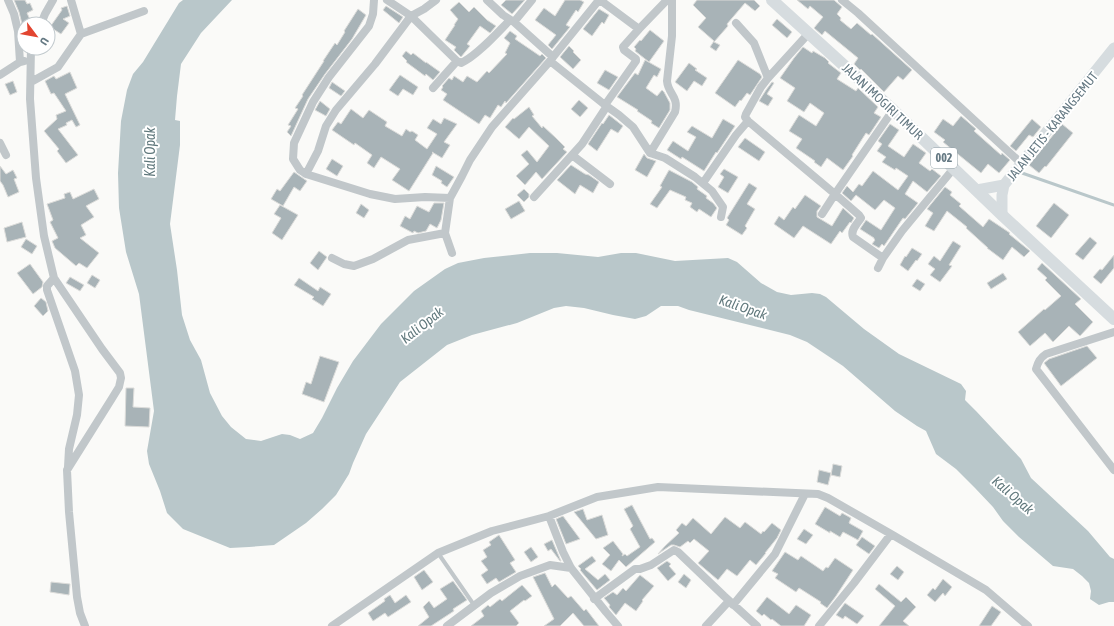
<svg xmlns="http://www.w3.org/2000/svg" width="1114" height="626" viewBox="0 0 1114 626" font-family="'Asap Condensed',sans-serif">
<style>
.water{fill:#b9c7ca}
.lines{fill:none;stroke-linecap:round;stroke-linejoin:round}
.stream{stroke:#b9c7ca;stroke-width:3}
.building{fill:#a8b3b7;stroke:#dcdcda}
.lane{stroke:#c1c7ca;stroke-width:4}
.street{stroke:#c1c7ca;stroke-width:8}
.secondary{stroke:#d6dcdf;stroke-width:11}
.primary{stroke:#d6dcdf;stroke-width:12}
.labels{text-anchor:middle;stroke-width:4;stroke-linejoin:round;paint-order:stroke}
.shield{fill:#fff;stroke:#93a1a8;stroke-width:1}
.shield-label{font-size:12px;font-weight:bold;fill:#657983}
.street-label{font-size:13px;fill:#657983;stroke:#fff}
.water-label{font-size:14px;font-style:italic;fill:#60787c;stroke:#fff}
</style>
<rect width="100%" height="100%" fill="#fafaf8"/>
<path class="water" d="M183,0H232L201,33L181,64L177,96L175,120L180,121V145L170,224L177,270L182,315L190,340L201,360L210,393L222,416L231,427L246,439L261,441L282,434L290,435L300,439L313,433L322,418L337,388L353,361L381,324L414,291L445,269L458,263L484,258L530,253H557L598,257L621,253H636L675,261L728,258L737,262L761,283L777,292L791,295L812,293L820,294L826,297L864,329L899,354L961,384L966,391L965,400L976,411L1021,459L1031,478L1088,531L1110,557L1114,559V602H1109L1099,605L1090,599L1091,591L1089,583L1082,576L1073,569L1053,566L1019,537L1003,521L993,507L975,488L956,469L936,454L926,431L917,426L895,411L843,366L807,342L790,335L689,310L678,306H661L646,316L635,319L613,315L584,308L566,306L554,308L517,323L472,335L447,345L400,382L366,434L353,463L349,474L336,495L322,509L306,523L274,545L249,547L230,548L183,529L167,513L160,491L149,464L147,451L154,411L139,294L126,252L119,208L118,173L121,121L127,90L133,74L143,62L179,3Z"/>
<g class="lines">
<path class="stream" d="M1022,173L1114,205"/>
</g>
<path class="building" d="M14,0H25L27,4L30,3L33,10L27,13L32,24H22L19,12Z
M506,0H525L512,14L501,5Z
M565,0H580L584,2L578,12L576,10L566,25L570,27L552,49L548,45L556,35L535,20L544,8L555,16Z
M697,0H754L760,6L755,11L745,3L727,24L728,26L714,42L720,45L716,51L710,47L714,41L698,27L706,18L693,5Z
M797,0H834L842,7L837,14L841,18L840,20L851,29L857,23L871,35L872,34L912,70L903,80L898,76L884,92L861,69L860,70L854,64L858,58L825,31L822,35L814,28L823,17L810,6L808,9Z
M459,2L469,12L474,7L487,20L496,26L490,33L480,26L467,44L470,46L461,57L454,50L456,47L445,40L455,25H454L458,19L450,10Z
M67,6L70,16L63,19L69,23L61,34L50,27L62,10L61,8Z
M386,6L403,17L399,23L383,10Z
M358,9L366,15L352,39L325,74L308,99L291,136L287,132L291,126L288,125L298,109L295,108L303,96L302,95L324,61H323L335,43L337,45L345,32L344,31Z
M599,9L609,15L604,24L602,22L592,36L583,29Z
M777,19L792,32L787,38L772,25Z
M650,30L664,41L649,62L635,51L636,49L634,47L640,40L641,41Z
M510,31L517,36L515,39L540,56L542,54L546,58L506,103L505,101L501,107L498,105L490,118L485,115L479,124L443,100L447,94L441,90L443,87L442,86L449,78L452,80L454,76L463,82L467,76L477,82L487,71L489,73L507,54L505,53L510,43L504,38Z
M569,46L574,51L573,52L581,60L573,69L560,57Z
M803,47L812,53L813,51L825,58L829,62L828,63L841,73L837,79L856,91L858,88L878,107L874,113L881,117L869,135L866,133L852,155L853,156L843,170L827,158L821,167L814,162L815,161L796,148L802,139L789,131L799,115L816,126L824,113L810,103L804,112L787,101L795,88L780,78L794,58Z
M406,51L411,55L413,53L426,63V62L440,72L433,80L426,74L425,76L406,62L407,61L402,56Z
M645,60L661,69L657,77L654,75L646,88L657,96L662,90L664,92L670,103V110L659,128L651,123L652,121L637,111L638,110L617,97L635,73L638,75Z
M738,60L760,74L762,77L750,95L747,93L741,101L740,100L735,107L715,93Z
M689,63L697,69L695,70L707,78L702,86L694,81L687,91L675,82Z
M605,70L618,77L609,90L597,83Z
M70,72L77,88L65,94L80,125L76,127L72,120L66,123L67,125L58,129L78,155L66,163L57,151L59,149L44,131L57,119L56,115L66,111L54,93L51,94L45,81L54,76L56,79Z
M400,75L418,87L413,95L403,89L398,96L389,90Z
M13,81L17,92L10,95L5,84Z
M332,82L345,91L341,96L329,88Z
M772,82L774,83L767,94L773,98L768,106L759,101L766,90Z
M579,100L588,108L580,117L571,109Z
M320,101L330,109L326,116L315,110Z
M529,107L534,115L532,116L542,128L543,126L556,138L565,147L563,149L567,152L542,179L536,172L525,185L516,176L529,164L521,155L527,150L537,162L549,146L529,127L519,139L505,127L513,118L514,119Z
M351,109L363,118L369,110L387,122L385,126L402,136L406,129L410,132L412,131L418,135L415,140L427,149L437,134L427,128L433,119L441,124L444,118L457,124L444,142L450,145L442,158L432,152L433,153L409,191L392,180L400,169L381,157L374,168L367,163L372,155L355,143L354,145L332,130L338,122L341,124Z
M609,115L623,126L618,133L611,129L597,151L588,144L602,123L603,124Z
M961,116L976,129L974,131L1001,155L1002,153L1010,160L999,173L988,164L981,173L943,142L945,140L934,132L943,119L953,126Z
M723,119L735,126L717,153L716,152L704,171L682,157L681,159L667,150L673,141L688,151L696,137L687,132L692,126L712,138Z
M1032,119L1041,127L1033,137L1029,135L1016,151L1010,146Z
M890,124L899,130L888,146L904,157L913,144L926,153L919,163L930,171L932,169L941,176L927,192L913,181L905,194L918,203L905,219L903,218L884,246L882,244L879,248L872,244L875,240L874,239V238L860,229L866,220L881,230L895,208L884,200L875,210L856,195L851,201L842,193L847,186L853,192L859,184L862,186L873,171L898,190L908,176L896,168L895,170L882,162L886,157L877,151L882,144L878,141Z
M1062,124L1073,133L1046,167L1045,166L1039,173L1029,165Z
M745,138L765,152L759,161L738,147Z
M644,154L647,158L656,161L647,177L635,170Z
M332,159L343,166L337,176L326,169Z
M571,165L585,174L589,175L599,182L593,193L580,185L575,194L557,180Z
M0,166L6,174L13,170L17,178L14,179L19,192L8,197L3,185L0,181Z
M436,166L454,177L447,187L441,183L442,181L432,175Z
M724,169L738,177L728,193L718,187L724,177L720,174Z
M669,170L692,182L698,187L697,189L707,196L706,198L713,203L717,208L711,217L699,209L697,212L690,207L692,203L685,200L686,197L670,190L657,208L650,204L662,187L660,186Z
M294,172L307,181L300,191L294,187L283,206L271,199L277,189L280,191Z
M749,183L757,188L747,204L755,209L745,226L747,228L742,235L726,225L729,220L727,218Z
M945,187L952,192L950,195L961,204L959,206L983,227L989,219L1010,233L1009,234L1030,251L1024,257L1012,247L1003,260L987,248H988L966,228L967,227L947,211L934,231L925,226L933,213L927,209Z
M94,189L99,199L86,206L94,217L81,225L86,235L80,238L99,253L87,268L79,263L76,266L55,248L52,241L58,238L50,222L53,220L47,204L65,198L64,194L70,192L73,199Z
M524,189L529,194V197L524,202L517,195Z
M805,195L821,206L817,211V217L832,226L843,208L854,218L851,223L850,222L842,233L840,231L831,244L803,226L794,238L774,224L779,216L784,220L793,207L795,209Z
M519,201L525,211L511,219L505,209Z
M434,203H444L441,220L437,228L430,224L426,231L418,233L414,231L413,233L400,226L405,216L410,219L417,206L429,212Z
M1054,203L1069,215L1051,238L1036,226Z
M361,204L369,210L364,218L356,213Z
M280,205L298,215L282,240L272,233L281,218L274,214Z
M22,222L26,237L7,242L4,228Z
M1090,237L1097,243L1083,260L1075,254Z
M26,239L37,246L32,254L21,247Z
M953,241L961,246L949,265L952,266L940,282L930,275L935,269L928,264L934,256L940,261Z
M912,248L922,254L917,261L916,260L908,271L900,265L905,256L906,257Z
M319,251L327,257L318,270L310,263Z
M1114,255V268L1101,284L1093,277L1100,269L1102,270Z
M1042,263L1081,299L1075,304L1093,322L1080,336L1069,326L1053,342L1045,333L1030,346L1018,332L1044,309L1045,310L1061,296L1045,280L1047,278L1037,269Z
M30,264L43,282L42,287L33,294L17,273Z
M1003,273L1007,279L991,289L987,283Z
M92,275L100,280L95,288L87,283Z
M70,277L84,285L80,291L66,283Z
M299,278L318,291L320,287L331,294L323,306L312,299L314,297L294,285Z
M917,279L925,284L920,291L912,286Z
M41,298L46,302L48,311L43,316L34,306Z
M1087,346L1097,358L1061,386L1044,363L1049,359Z
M320,356L339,362L324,402L302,394L306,382L311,384Z
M126,388H134L133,407L150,408L149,427L125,426Z
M833,464L842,466L840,477L831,475Z
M819,470L831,473L828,485L817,482Z
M632,505L650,539L652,538L655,542L626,567L619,560L611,571L602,564L610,555L603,548L613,541L623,554L622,556L625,554L627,556L640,547L630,529L633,526L624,509Z
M825,507L840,516L842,513L851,518L849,523L863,531L858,540L843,532L840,537L830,531V533L815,524Z
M583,509L587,520L602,515L608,535L596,539L574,512Z
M563,516L580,539L566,544L556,519Z
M725,517L740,528L745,522L761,534L763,531L764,532L772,523L781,530L777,538L765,553H766L756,565L750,560L737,576L727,569L718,580L698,563L709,551L694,539L690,543L688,541L680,547L674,545H671L658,554L665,546L679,533L676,530L682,523L686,526L693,518L711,534Z
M804,529L813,535L806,544L797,539Z
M499,535L515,560L510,563L516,572L499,582L496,578L487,584L481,575L488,570L481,561L487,557L483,550L491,545L489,542Z
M862,537L875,546L869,554L856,545Z
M552,540L561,561H560L551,549L548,551L544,544Z
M531,547L538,557L531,562L524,552Z
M785,552L798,560L801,556L823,571L826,567L828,568L835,558L853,570L836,596L827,608L820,603L821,602L799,588L796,592L775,578L778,574L772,571Z
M592,556L596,561L585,569L598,580L605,574L610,580L597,590L580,570L581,569L578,566Z
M667,561L671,564L669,566L676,574L668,581L657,568Z
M897,566L904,572L898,580L890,574Z
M424,570L433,582L422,590L414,577Z
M545,573L552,587L555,584L568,598L571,596L584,611L586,609L599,626H584L573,613L560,626H544L554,619L533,577Z
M684,574L691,580L686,588L678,582Z
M640,575L654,586L642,600L643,601L636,611L625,603L616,615L609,607L610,605L604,598L613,592L617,595L623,588L626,591Z
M943,579L952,587L945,596L943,593L935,602L927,595L933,588L935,590Z
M453,581L467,600L453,609L454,611L431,626H418L429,617L423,607L429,601L434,608L447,599L440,589Z
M51,582L70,584L69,595L50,592Z
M879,584L901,602L906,597L916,607L903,621L909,626H879L895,606L875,589Z
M522,585L532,596L525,601L524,600L510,611L519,623L516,626H471L484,616L481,611L488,605L490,607L500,599L502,601Z
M390,595L395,603L406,595L411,602L388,617L385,613L373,621L368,613L385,601L384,599Z
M767,597L789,614L796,605L811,615L804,626H781L772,619L771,620L764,614L762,616L756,611Z
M845,603L864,616L857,624L845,616L843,619L836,615Z
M992,606L1001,612L991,626H979Z"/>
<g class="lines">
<path class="lane" d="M438,553L474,605"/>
<path class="street" d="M8,0L14,14L18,31L20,62
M71,0L81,34
M374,0L373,14L369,26L329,77L313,102L294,143L293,159L300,170L306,174L318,151L326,126L336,110L375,64L411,16L424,9L436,0
M387,0L411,16L457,61L461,63C477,56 498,32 510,20
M487,0L503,15L514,22L553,57L550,61L605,105
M600,0L639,29
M667,0L639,29L623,47L624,50L636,59V61L605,105L619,115L633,127L650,153L665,158L695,177L712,191L723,207L721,217
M842,0L858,13L1022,164
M514,22L532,0
M736,23L754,43L768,78
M41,24L45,14L53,0
M809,33L768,78L761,87L746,114L745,117L748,121L835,194L822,214
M81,34L144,11
M31,48L30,99L36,178L44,236L54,278L102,349L120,373L121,378L119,387L111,400L67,470L69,512L77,597L80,613L85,626
M553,57L599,0
M0,75L20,62L24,61
M31,82L58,67L81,34
M433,88L457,61
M0,143L6,155
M650,153L675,112C679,96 668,94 667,81L672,36V0
M572,155L610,184
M306,174L370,194L395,199L425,197L450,198
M703,183L736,135L748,121
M534,197L582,144L607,106
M452,253L445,233L450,198L462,176L470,160L492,127L550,61
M332,258L344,264L354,266L373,259L408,240L445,233
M883,258L853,237C850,230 857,224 861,218L859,215L835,194L893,110
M878,268L883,258L902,231L954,168
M54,278L47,286V290L75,371L79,395L77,415L69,449L68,467
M1114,332L1046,354C1040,358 1038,362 1036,369L1114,470
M549,516L563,552L571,568L606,612L618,626
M594,599L635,569H640L651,565L674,550L678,552L724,596L757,626
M733,605L775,554L805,494
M332,626L438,553L492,531L549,516L597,497L658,487L818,494L828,498L891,534L986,590L1028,626
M447,626L491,593L520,576L550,565L571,568
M706,626L729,601
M819,626L854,583L891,534"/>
<path class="secondary" d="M977,190L1004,185
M1002,215V195L1004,185L1114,48"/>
<path class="primary" d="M772,0L893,110L1002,215L1114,319"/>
</g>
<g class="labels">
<rect class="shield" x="931" y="148" width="26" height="20" rx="3"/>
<g class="shield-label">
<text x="944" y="162">002</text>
</g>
<g class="street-label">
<text transform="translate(883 101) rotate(43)" y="5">JALAN IMOGIRI TIMUR</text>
<text transform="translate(1052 126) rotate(-51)" y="5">JALAN JETIS - KARANGSEMUT</text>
</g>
<g class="water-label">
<text transform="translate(150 152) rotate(-90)" y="5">Kali Opak</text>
<text transform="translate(743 307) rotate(19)" y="5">Kali Opak</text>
<text transform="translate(422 325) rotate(-38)" y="5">Kali Opak</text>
<text transform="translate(1013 495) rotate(41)" y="5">Kali Opak</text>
</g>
</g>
<g transform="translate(36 36) rotate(122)"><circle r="19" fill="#ffffff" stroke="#c1c9cd"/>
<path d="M0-3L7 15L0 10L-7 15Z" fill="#e24530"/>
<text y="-6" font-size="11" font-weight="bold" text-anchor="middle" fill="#657983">U</text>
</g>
</svg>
